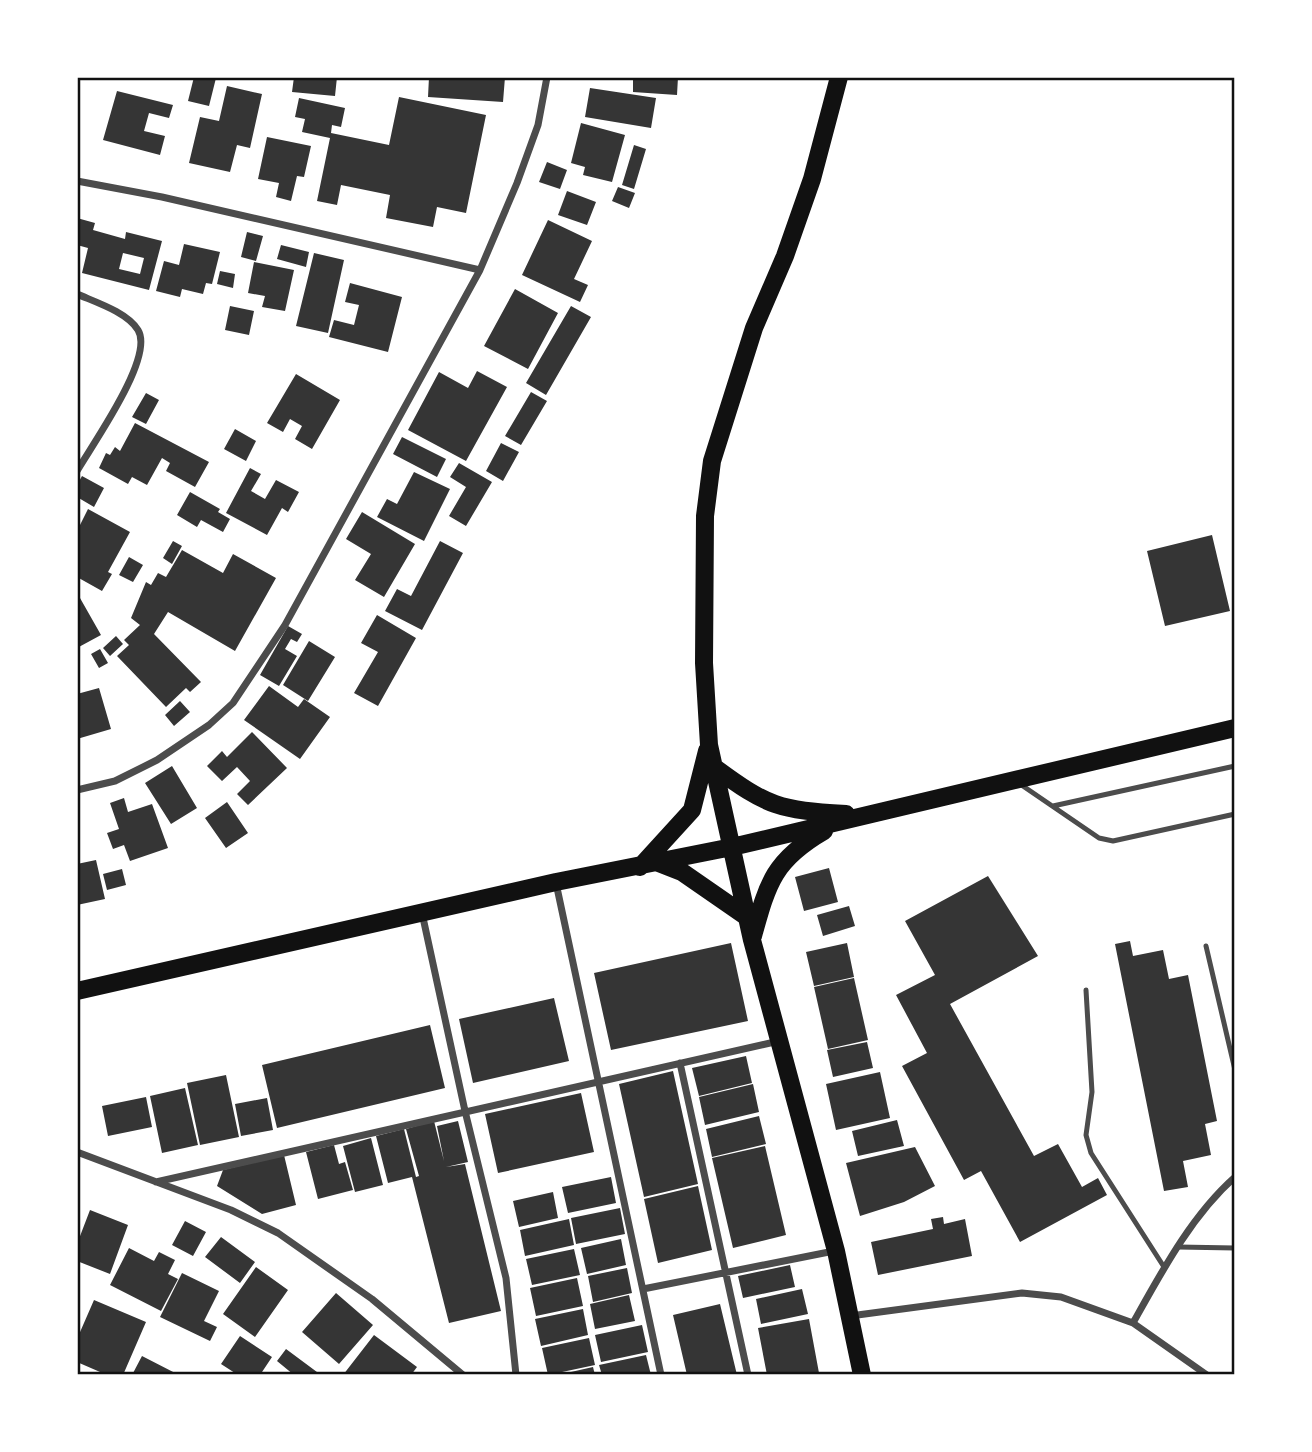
<svg xmlns="http://www.w3.org/2000/svg" width="1312" height="1452" viewBox="0 0 1312 1452" font-family="'Asap Condensed',sans-serif">
<style>
.building{fill:#353535;fill-rule:evenodd}
.lines{fill:none;stroke-linecap:round;stroke-linejoin:round}
.service{stroke:#4c4c4c;stroke-width:5}
.minor{stroke:#4c4c4c;stroke-width:7}
.primary{stroke:#111;stroke-width:18}
.neatline{fill:none;stroke:#111;stroke-width:2.5}
</style>
<rect width="100%" height="100%" fill="#fff"/>
<path class="building" d="M194,77L216,78L209,106L188,101Z
M294,77H337L335,96L292,92Z
M429,77H505L503,102L428,97Z
M633,77H678L677,95L633,92Z
M227,86L262,94L250,148L237,145L230,172L189,163L200,117L219,121Z
M590,88L656,98L651,128L585,117Z
M117,91L173,105L169,118L149,113L144,131L165,136L160,155L103,140Z
M399,97L486,115L466,213L437,207L433,227L386,218L390,195L341,185L337,205L317,201L330,138L302,132L305,119L295,117L299,98L345,108L341,127L332,125L331,133L389,145Z
M581,123L625,135L612,182L583,175L585,167L571,163Z
M267,137L311,146L304,177L297,176L291,201L276,197L279,183L258,179Z
M634,145L646,149L634,189L622,185Z
M547,162L567,170L560,189L539,182Z
M618,187L635,193L629,208L612,201Z
M567,191L596,202L587,225L558,215Z
M77,218L95,223L93,230L125,239L126,232L162,241L149,290L82,273L88,248L77,245ZM123,253L144,258L140,274L119,269Z
M548,220L592,241L574,279L588,285L580,302L522,275Z
M247,232L263,236L256,261L241,257Z
M184,244L220,252L212,284L206,283L203,294L182,289L180,297L156,291L164,261L179,265Z
M281,245L309,252L306,267L277,259Z
M314,253L344,260L328,333L296,326Z
M254,262L294,270L285,311L262,307L265,296L248,293Z
M220,271L235,274L233,288L217,284Z
M350,283L402,297L388,352L329,337L334,320L354,325L359,305L345,302Z
M515,289L558,313L528,369L484,346Z
M230,306L254,311L249,335L225,330Z
M571,306L591,317L546,395L526,383Z
M477,371L507,387L466,461L408,430L439,372L468,388Z
M296,374L340,400L312,449L295,439L302,426L290,419L283,432L267,423Z
M531,392L547,401L521,445L505,436Z
M146,393L159,400L146,424L132,417Z
M135,423L209,462L195,487L166,471L170,463L162,458L147,485L132,477L128,484L99,468L106,453L110,455L115,447L120,451Z
M235,429L256,441L246,461L224,449Z
M402,437L446,459L437,477L393,454Z
M501,443L519,452L503,481L486,471Z
M459,463L492,482L466,526L449,516L466,487L450,477Z
M250,468L261,474L251,491L265,499L276,480L299,492L288,512L282,508L267,535L226,513Z
M414,472L450,489L424,541L377,517L387,499L397,504Z
M82,476L104,488L94,507L77,497V485Z
M190,492L220,509L218,512L230,519L223,532L201,520L197,527L177,515Z
M88,509L130,532L108,572L112,574L102,591L77,577V531Z
M362,512L415,544L384,597L355,580L371,554L346,539Z
M1212,535L1230,611L1165,626L1147,551Z
M173,541L182,546L172,564L163,558Z
M440,541L463,553L422,630L385,611L397,589L411,596Z
M182,550L223,573L233,554L276,578L235,651L168,612L154,634L201,682L190,692L186,688L166,707L117,656L129,645L124,640L140,625L131,618L146,582L151,585L158,573L166,577Z
M129,557L143,565L133,582L119,575Z
M80,598L101,635L77,648V600Z
M377,615L416,638L378,706L354,693L378,652L361,643Z
M288,626L302,634L297,642L291,639L285,649L297,656L279,686L260,675Z
M116,636L123,644L110,656L103,648Z
M309,641L335,657L308,701L283,685Z
M100,649L108,663L99,668L91,654Z
M269,686L298,707L304,699L330,717L300,759L244,720Z
M99,688L111,729L77,739V694Z
M180,701L190,712L174,726L165,715Z
M252,732L287,768L248,805L237,794L250,781L237,767L222,781L207,766L222,751L227,757Z
M172,766L197,808L171,824L145,783Z
M124,798L128,812L152,804L168,848L130,861L124,845L113,849L107,833L119,829L110,803Z
M227,802L248,833L226,848L205,818Z
M96,860L105,899L77,905V864Z
M829,868L838,902L804,911L795,877Z
M122,869L126,885L107,890L103,874Z
M988,876L1038,956L950,1004L1034,1156L1058,1144L1082,1187L1098,1178L1107,1195L1020,1242L981,1171L964,1180L902,1066L927,1053L896,995L935,975L905,921Z
M849,906L855,926L823,936L817,915Z
M1130,941L1133,956L1163,950L1169,979L1188,975L1217,1121L1205,1124L1211,1155L1183,1161L1188,1187L1164,1191L1115,944Z
M731,943L748,1021L611,1050L594,973Z
M847,943L854,977L814,986L806,952Z
M854,978L868,1040L828,1049L814,987Z
M554,998L569,1061L473,1083L459,1019Z
M430,1025L445,1088L277,1128L262,1065Z
M867,1042L873,1068L833,1077L827,1050Z
M746,1056L752,1083L699,1096L692,1068Z
M673,1071L698,1184L644,1197L619,1084Z
M880,1072L890,1118L836,1130L826,1084Z
M226,1075L239,1137L200,1145L187,1083Z
M753,1084L759,1112L705,1125L699,1097Z
M185,1088L198,1145L162,1153L150,1096Z
M581,1093L594,1152L498,1173L485,1114Z
M146,1097L152,1127L108,1136L102,1106Z
M267,1098L273,1130L241,1136L235,1104Z
M759,1116L766,1144L712,1157L706,1129Z
M897,1120L904,1146L858,1156L852,1131Z
M434,1121L444,1161L437,1126L458,1121L468,1162L446,1167L465,1164L501,1311L449,1323L412,1177L388,1183L376,1136L404,1129L416,1177L419,1176L406,1129Z
M371,1138L383,1185L355,1192L343,1146Z
M334,1145L339,1164L345,1162L353,1190L318,1199L306,1152Z
M765,1146L786,1235L733,1248L712,1158Z
M915,1147L935,1186L904,1202L860,1216L846,1163Z
M284,1155L296,1205L262,1214L217,1186L223,1170Z
M611,1177L616,1203L568,1213L562,1187Z
M698,1186L712,1250L658,1263L644,1199Z
M553,1192L558,1218L519,1227L513,1201Z
M620,1208L625,1234L576,1244L571,1218Z
M90,1210L128,1225L110,1274L77,1261V1244Z
M943,1217L944,1224L965,1219L972,1256L878,1275L871,1242L933,1229L931,1219Z
M569,1219L574,1245L525,1256L520,1230Z
M185,1221L206,1232L193,1256L172,1245Z
M221,1237L255,1262L240,1283L205,1257Z
M621,1239L626,1265L587,1274L581,1248Z
M129,1248L154,1261L159,1252L175,1260L168,1274L178,1279L161,1311L110,1285Z
M574,1249L580,1275L532,1285L526,1259Z
M790,1265L795,1287L743,1298L738,1276Z
M256,1267L288,1290L255,1337L223,1314Z
M627,1268L632,1293L593,1302L588,1276Z
M182,1273L219,1291L204,1321L217,1327L210,1341L160,1317Z
M577,1278L583,1306L536,1316L530,1288Z
M802,1289L808,1314L761,1324L756,1299Z
M336,1293L373,1325L339,1364L302,1332Z
M629,1295L635,1321L595,1329L590,1304Z
M94,1300L146,1322L123,1375H107L77,1362V1339Z
M720,1304L737,1375H687L673,1315Z
M583,1309L588,1335L541,1346L535,1319Z
M809,1319L819,1373L767,1375L758,1328Z
M642,1325L648,1352L601,1362L595,1335Z
M374,1335L417,1367L411,1375H343Z
M240,1336L272,1357L260,1375H238L221,1364Z
M589,1338L595,1365L548,1375L542,1348Z
M286,1349L321,1375H294L277,1361Z
M646,1355L651,1375H602L599,1365Z
M142,1356L179,1375H132Z
M593,1367L595,1375H563L562,1374Z"/>
<g class="lines">
<path class="service" d="M1020,784L1099,838L1113,841L1235,814
M1053,806L1235,766
M1206,946L1235,1070
M1086,990L1092,1092L1086,1135L1091,1153L1164,1267
M1178,1247L1235,1248"/>
<path class="minor" d="M77,181L162,197L480,270
M77,294C95,302 127,312 138,330C155,357 92,445 77,471
M77,790L115,781L157,760L209,725L233,703L285,625L480,270L517,183L538,125L547,77
M556,883L661,1375
M422,913L465,1111L506,1278L516,1375
M680,1063L748,1375
M77,1152L231,1210L278,1233L372,1299L463,1375
M156,1182L779,1041
M643,1289L834,1251
M850,1316L1022,1293L1061,1297L1133,1323L1207,1375
M1133,1323C1161,1273 1191,1216 1235,1177"/>
<path class="primary" d="M839,77L812,179L785,256L754,328L712,461L705,516L704,663L709,745L752,940L836,1251L862,1375
M714,767C768,807 779,810 846,814
M659,863L682,872L747,917
M640,867L692,810L707,751
M753,936C768,882 774,860 824,831
M77,991L556,882L732,847L1235,728"/>
</g>
<rect width="1312" height="1452" fill="none" stroke="#ffffff" stroke-width="158"/>
<rect x="79" y="79" width="1154" height="1294" class="neatline"/>
</svg>
